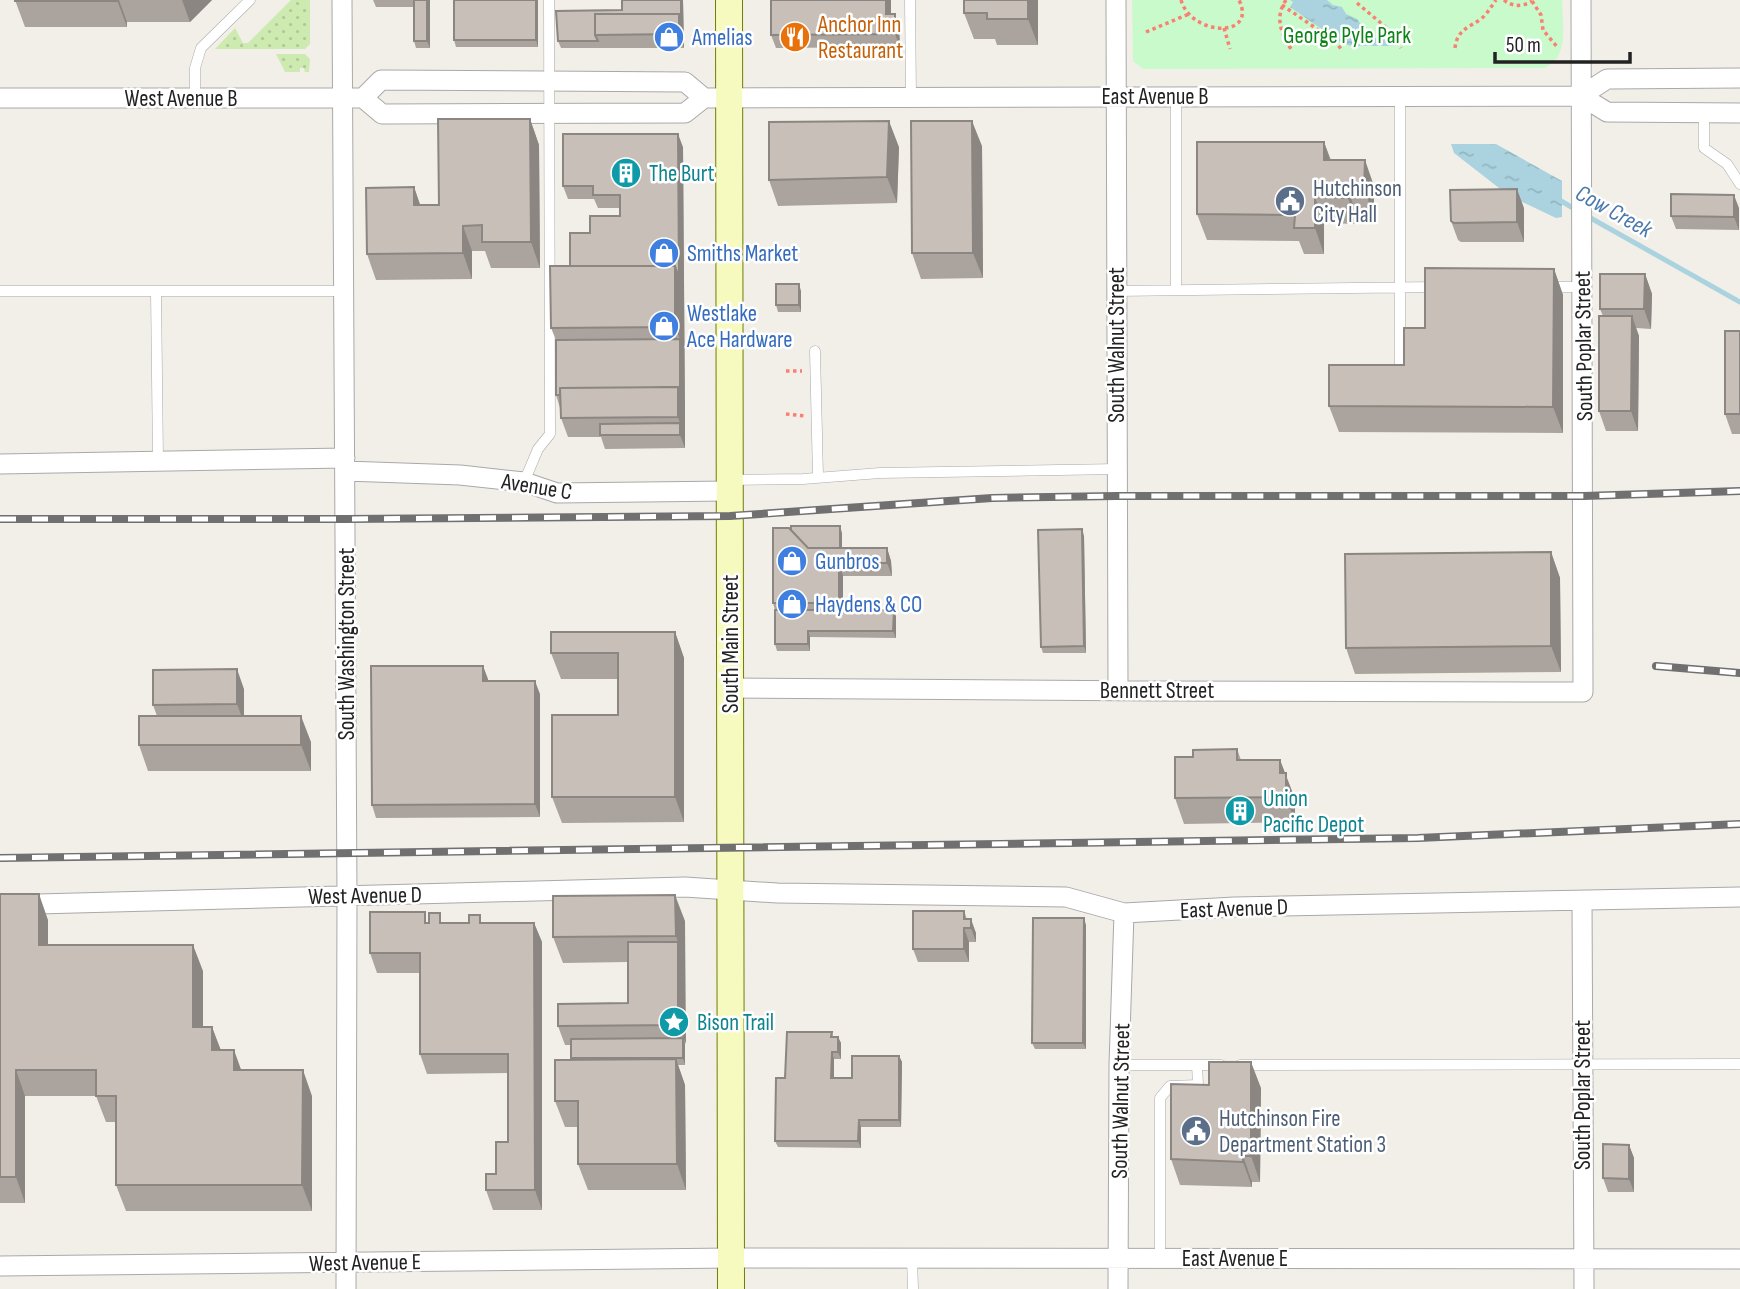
<svg xmlns="http://www.w3.org/2000/svg" width="1740" height="1289" viewBox="0 0 1740 1289" font-family="'Sofia Sans Condensed',sans-serif">
<style>
.grass{fill:url(#grass-dots)}
.park{fill:#c8facc}
.water{fill:url(#water-ripples)}
.lines{fill:none;stroke-linecap:round;stroke-linejoin:round}
.stream{stroke:#aad3df;stroke-width:5}
.lane-casing{stroke:#a9a9a9;stroke-width:11}
.street-casing{stroke:#a9a9a9;stroke-width:21}
.secondary-casing{stroke:#707d05;stroke-width:28}
.path{stroke:#fa8072;stroke-width:3.5;stroke-dasharray:3.5 3.5;stroke-linecap:butt}
.lane{stroke:#fff;stroke-width:10}
.street{stroke:#fff;stroke-width:19}
.secondary{stroke:#f7fabf;stroke-width:26}
.rail-casing{stroke:#707070;stroke-width:8}
.rail{stroke:#fff;stroke-width:5;stroke-dasharray:16;stroke-linecap:butt}
.wall{fill:#aba49e}
.shaded-wall{fill:#8b8681}
.building{fill:#c7bfb8;stroke:#8b8681;stroke-width:2}
.labels{text-anchor:middle;stroke-width:5;stroke-linejoin:round;paint-order:stroke}
.food-label{font-size:23px;fill:#c56008;stroke:#fff;text-anchor:start}
.park-label{font-size:23px;fill:#0c8416;stroke:#fff}
.shop-label{font-size:23px;fill:#366cbe;stroke:#fff;text-anchor:start}
.street-label{font-size:23px;fill:#222;stroke:#fff}
.culture-label{font-size:23px;fill:#0d838f;stroke:#fff;text-anchor:start}
.service-label{font-size:23px;fill:#4e5e75;stroke:#fff;text-anchor:start}
.water-label{font-size:24px;font-style:italic;fill:#4a7aab;stroke:#fff}
</style>
<defs>
<pattern id="grass-dots" width="8" height="8" patternUnits="userSpaceOnUse" patternTransform="scale(1.75)"><rect width="8" height="8" fill="#cdebb0"/><path d="M2 2h.1M6 6h.1" fill="none" stroke="#b0c997" stroke-width="1.8" stroke-linecap="round"/></pattern>
<pattern id="water-ripples" width="26" height="14" patternUnits="userSpaceOnUse" patternTransform="scale(1.75)"><rect width="26" height="14" fill="#aad3df"/><path d="M2 4q2-2 4 0t4 0M15 11q2-2 4 0t4 0" fill="none" stroke="#92b5bf"/></pattern>
</defs>
<rect width="100%" height="100%" fill="#f2efe9"/>
<path class="grass" d="M291,0H310V44L305,49H215L235,28L243,43H248Z
M276,54H305L310,59L309,72H305L304,68H300V72H285Z"/>
<path class="park" d="M1132,0H1562C1562,24 1570,56 1545,68L1143,69L1133,61Z"/>
<path class="water" d="M1290,0H1327L1333,5L1342,7L1346,14L1357,19L1371,37L1392,41L1396,46H1352L1343,44L1290,7L1293,2Z
M1451,144H1496L1562,181V217L1556,218L1508,195L1454,153Z"/>
<g class="lines">
<path class="stream" d="M1556,198L1578,211
M1587,216L1740,302"/>
<g class="lane-casing">
<path id="lane" d="M910,0L911,98
M1176,97V290
M1400,97V366
M195,98V68L201,48L250,0
M1704,112V148L1727,164L1740,184
M1550,287H1582
M0,291H345
M1116,291L1437,287
M156,292L158,460
M815,351L818,477
M730,480L803,479L880,473L1117,469
M524,482L538,449L550,434L549,0
M1119,1065H1221
M1240,1065L1740,1064
M912,1258L913,1289
M1160,1258V1098L1170,1086L1198,1085L1197,1065"/>
</g>
<g class="street-casing">
<path id="street" d="M342,0L347,896L346,1289
M1116,0L1118,690
M1581,96L1607,79L1740,78
M0,98H363L382,114L685,113L704,98L1581,96L1607,112L1740,113
M363,98L381,80L685,82L704,98
M0,464L345,458
M345,471L460,475L524,482L557,493L729,491
M730,688C1014,692 1299,691 1583,692L1581,0
M1582,901L1584,1289
M0,905L685,887L777,893L1066,897L1124,913L1235,907L1740,897
M0,1266L731,1258L1740,1259
M1118,1289L1119,1065L1124,913"/>
</g>
<g class="secondary-casing">
<path id="secondary" d="M729,0L731,1289"/>
</g>
<path class="path" d="M1181,0C1191,36 1258,39 1239,0
M1286,0C1275,16 1280,32 1291,49
M1504,0C1512,7 1523,7 1532,1
M1532,1L1541,15L1543,30L1558,48
M1357,3L1388,29L1401,48
M1282,5L1336,42L1341,49
M1224,28L1230,49
M1146,32L1189,14
M1455,48C1457,30 1468,28 1481,19C1487,14 1491,7 1496,0
M786,371H802
M786,414L805,416"/>
<use href="#lane" class="lane"/>
<use href="#street" class="street"/>
<use href="#secondary" class="secondary"/>
<g class="rail-casing">
<path id="rail" d="M0,519H346L730,516L992,498L1117,496H1584L1740,491
M1656,666L1740,673
M0,858L1418,838L1740,824"/>
</g>
<use href="#rail" class="rail"/>
</g>
<path class="wall" d="M15,0H212L190,22H127V27H25Z
M373,0H430V48H416L414,41V7H376Z
M538,0V47H456L454,40Z
M622,0H683L684,48H561L558,41L622,10Z
M891,0V14L899,27L900,47L776,48L771,35Z
M964,0H1038V45H997L995,39H974L964,13Z
M530,119L539,145L540,268H491L485,251H472V279L376,280L367,254L414,187L420,205H439Z
M1324,142L1331,160L1374,186V215H1357V224L1324,223V254H1304L1299,241L1207,240L1197,214Z
M982,146L983,278L921,279L912,253Z
M683,147L685,448L605,449L601,437H568L561,418L560,408L556,395V340L551,328L570,266L620,216V208H598L594,199H568L563,186Z
M899,147L897,203L778,206L769,180Z
M1524,208V242H1461L1458,240L1451,221Z
M1739,208V230L1676,229L1671,216Z
M1554,269L1563,295V433L1339,432L1329,406L1404,365L1425,328Z
M1645,274L1652,294L1651,329L1636,328L1639,336L1638,431H1606L1599,411L1603,316L1600,309Z
M801,291V312H778L776,305Z
M1740,331V434H1732L1725,414Z
M791,530L842,533V548H887L891,561L892,576H843V610H894L896,617V638L810,637V651H777L775,644V610L773,603Z
M1084,536L1086,653H1043L1041,647Z
M1551,552L1560,578L1561,672L1355,674L1346,648Z
M675,632L684,658V822L562,823L552,797L618,715V679H561L551,653Z
M483,666L488,681L540,694V817L376,818L372,805Z
M244,689V716L311,742V771H148L139,745L157,716L153,705Z
M1237,749L1241,760H1280L1295,799V822L1184,824L1175,798L1193,757Z
M0,894L48,920V945L203,971V1027H212L220,1050L242,1070L312,1096V1211H126L116,1185V1122H106L96,1096H25V1203H0Z
M964,911L967,919L976,933V942H969V962H918L913,949Z
M685,921V1065H678L685,1085L686,1190H588L578,1164V1127H565L555,1101L572,1060L571,1045H565L558,1026L628,1003V962L563,963L553,937Z
M429,923H534L542,942V1210H493L486,1190L496,1174L508,1142V1073L427,1074L420,1054V973H377L370,953Z
M1086,925V1049H1035L1032,1043Z
M832,1032L833,1037H838L841,1043V1059H834V1078H852L899,1056L902,1062L901,1127H861V1148L778,1147L775,1141L785,1078Z
M1261,1088L1260,1182H1252V1187L1180,1185L1171,1159Z
M1629,1145L1634,1158V1192H1608L1603,1178Z"/>
<path class="shaded-wall" d="M117,0H119L127,22V27Z
M182,0H212L190,22Z
M427,0H430V48L427,41Z
M536,0H538V47L536,40Z
M681,0H683L684,48L679,34V14Z
M886,0H891V27L886,14Z
M1028,0H1038V45L1028,19Z
M895,14L899,27L900,47L895,34Z
M530,119L539,145L540,268L531,242Z
M889,121L899,147L897,203L887,177Z
M972,121L982,146L983,278L973,253Z
M678,134L683,147L685,407L680,394V339L675,327V266Z
M1324,142L1333,168L1324,160Z
M1365,160L1374,186V215L1364,190Z
M414,187L423,213L414,205Z
M1517,189L1524,208V242L1517,222Z
M1348,190L1357,215V224L1348,198Z
M1734,195L1739,208V230L1734,217Z
M1315,197L1324,223V254L1315,228Z
M463,226L472,251V279L463,253Z
M1554,269L1563,295V433L1553,407Z
M1645,274L1652,294L1651,329L1644,309Z
M799,284L801,291V312L799,305Z
M1632,316L1639,336L1638,431L1631,411Z
M678,387L685,407V448L680,435V423L678,417Z
M840,526L842,533V561L840,554Z
M1082,529L1084,536L1086,653L1084,646Z
M887,548L891,561L892,576L887,563Z
M1551,552L1560,578L1561,672L1551,646Z
M839,563L843,576V616L839,603Z
M894,610L896,617V638L893,631Z
M808,631L810,637V651L808,644Z
M675,632L684,658V822L675,797Z
M483,666L488,679V694L483,681Z
M237,669L244,689V723L237,704Z
M535,681L540,694V817L535,804Z
M301,716L311,742V771L301,745Z
M1280,760L1295,799V822L1286,797L1280,773Z
M39,894L48,920V971L39,945Z
M675,895L685,921L686,1044L678,1025V942L676,936Z
M1084,918L1086,925V1049L1083,1043Z
M971,919L976,933V942L971,928Z
M534,923L542,942V1210L535,1190Z
M964,928L969,942V962L964,949Z
M193,945L203,971V1053L193,1027Z
M212,1027L222,1053L212,1050Z
M838,1037L841,1043V1059L838,1052Z
M683,1038L685,1044V1065L683,1058Z
M234,1050L243,1075L234,1070Z
M832,1052L834,1059V1085L831,1078Z
M899,1056L902,1062L901,1127L899,1120Z
M676,1059L685,1085L686,1190L677,1164Z
M1251,1062L1261,1088L1260,1182L1251,1156Z
M16,1070L25,1096V1203L16,1177Z
M303,1070L312,1096V1211L302,1185Z
M859,1120L861,1127V1148L858,1141Z
M1629,1145L1634,1158V1192L1629,1179Z
M1243,1156L1252,1182V1187L1243,1162Z"/>
<path class="building" d="M15,0H117V1H15Z
M414,0H427V41H414Z
M454,0H536V40H454Z
M622,0H681V20L679,14H595V35L598,41H558L556,11L622,10Z
M771,0H886V14H895V34L771,35Z
M964,0H1028V19H987V13H964Z
M595,14H679V34L595,35Z
M438,119H530L531,242H482V225L463,226V253L367,254L366,188L414,187V205H439Z
M889,121L887,177L769,180V122Z
M911,121H972L973,253H912Z
M563,134H678L679,278L675,266H570V233H590V216H620V195H593V186H563Z
M1197,142H1324V160H1365L1364,190H1348V198L1315,197V228H1294L1295,215L1197,214Z
M1517,189V222L1454,223L1451,221L1450,190Z
M1671,194L1734,195V217L1671,216Z
M550,266H675V327L551,328Z
M1425,268L1554,269L1553,407L1329,406V365H1404V328H1425Z
M1600,274H1645L1644,309H1600Z
M776,284H799V305H776Z
M1599,316H1632L1631,411H1599Z
M1725,331H1740V414H1725Z
M680,339V394L678,387L560,388V395H556V340Z
M678,387V417L561,418L560,388Z
M680,423V435H600V424Z
M791,526H840V548H808L791,530Z
M773,528H789L808,548H887V563H839V603H773Z
M1082,529L1084,646L1041,647L1038,530Z
M1551,552V646L1346,648L1345,554Z
M775,610H894L893,631H808V644H775Z
M551,632H675V797H552V715H618V653H551Z
M371,666H483V681H535V804L372,805Z
M237,669V704L153,705V670Z
M139,716H301V745H139Z
M1237,749V760H1280V773H1286V797L1175,798V757H1193V750Z
M0,894H39V945H193V1027H212V1050H234V1070H303L302,1185H116V1096H96V1070H16V1177H0Z
M675,895L676,936L553,937V896Z
M913,911H964V919H971V928H964V949H913Z
M370,912H425V923H429V913H440V923H469V915H480V923H534L535,1190H486V1174H496V1142H508V1054H420V953H370Z
M1033,918H1084L1083,1043H1032Z
M628,942H678V1025L558,1026V1004L628,1003Z
M787,1032H832L831,1037H838V1052H832L831,1078H852V1056H899V1120H859L858,1141H775L776,1078H785Z
M683,1038V1058H571V1039Z
M676,1059L677,1164H578V1101H555V1060Z
M1209,1062H1251V1156H1243V1162L1171,1159V1084L1209,1085Z
M1603,1144L1629,1145V1179L1603,1178Z"/>
<defs>
<g id="shop-disc" transform="scale(1.575)"><circle r="9.5" fill="#3f7fe0" stroke="#fff"/><path d="M-5-2.5h2.3a2.7 3.5 0 0 1 5.4 0H5L5.5 6h-11ZM-1.5-2.5h3a1.5 2.3 0 0 0-3 0Z" fill="#fff"/></g>
<g id="restaurant-disc" transform="scale(1.575)"><circle r="9.5" fill="#e8710a" stroke="#fff"/><path d="M-5-6h1v4h1v-4h1v4h1v-4h1v5L-1.5 .5V6h-2V.5L-5-1ZM5-6V6H3V1.5H1.5Q1.5-4 5-6Z" fill="#fff"/></g>
<g id="building-disc" transform="scale(1.575)"><circle r="9.5" fill="#0f9aa8" stroke="#fff"/><path d="M-4-6H4V6H1V3H-1V6H-4ZM-2.5-4.3h1.7v1.8h-1.7ZM.8-4.3h1.7v1.8H.8ZM-2.5-1h1.7V.8h-1.7ZM.8-1h1.7V.8H.8Z" fill="#fff"/></g>
<g id="civic-disc" transform="scale(1.575)"><circle r="9.5" fill="#5c6f8a" stroke="#fff"/><path d="M-.6-6.5H3V-4.5H.6V-3L4-1V1h2V6H-6V1h2V-1L-.6-3ZM-1.2 2.5V6h2.4V2.5Z" fill="#fff"/></g>
<g id="sight-disc" transform="scale(1.575)"><circle r="9.5" fill="#0f9aa8" stroke="#fff"/><path d="M0-6L1.8-2.2L6-1.7L2.9 1.2L3.7 5.4L0 3.3L-3.7 5.4L-2.9 1.2L-6-1.7L-1.8-2.2Z" fill="#fff"/></g>
</defs>
<g fill-rule="evenodd">
<use href="#shop-disc" x="669" y="37"/>
<use href="#restaurant-disc" x="795" y="37"/>
<use href="#building-disc" x="626" y="173"/>
<use href="#civic-disc" x="1290" y="201"/>
<use href="#shop-disc" x="664" y="253"/>
<use href="#shop-disc" x="664" y="326"/>
<use href="#shop-disc" x="792" y="561"/>
<use href="#shop-disc" x="792" y="604"/>
<use href="#building-disc" x="1240" y="811"/>
<use href="#sight-disc" x="674" y="1022"/>
<use href="#civic-disc" x="1196" y="1131"/>
</g>
<g class="labels">
<g class="food-label">
<text x="818" y="32">Anchor Inn<tspan x="818" dy="26">Restaurant</tspan></text>
</g>
<g class="park-label">
<text x="1347" y="43">George Pyle Park</text>
</g>
<g class="shop-label">
<text x="692" y="45">Amelias</text>
<text x="687" y="261">Smiths Market</text>
<text x="687" y="321">Westlake<tspan x="687" dy="26">Ace Hardware</tspan></text>
<text x="815" y="569">Gunbros</text>
<text x="815" y="612">Haydens &amp; CO</text>
</g>
<g class="street-label">
<text x="1155" y="104">East Avenue B</text>
<text x="181" y="106">West Avenue B</text>
<text transform="translate(1116 345) rotate(-90)" y="8">South Walnut Street</text>
<text transform="translate(1583 346) rotate(-91)" y="8">South Poplar Street</text>
<text transform="translate(537 486) rotate(9)" y="8">Avenue C</text>
<text transform="translate(346 644) rotate(-90)" y="8">South Washington Street</text>
<text transform="translate(730 644) rotate(-90)" y="8">South Main Street</text>
<text x="1157" y="698">Bennett Street</text>
<text transform="translate(365 895) rotate(-1)" y="8">West Avenue D</text>
<text transform="translate(1234 908) rotate(-2)" y="8">East Avenue D</text>
<text transform="translate(1582 1095) rotate(-90)" y="8">South Poplar Street</text>
<text transform="translate(1120 1101) rotate(-89)" y="8">South Walnut Street</text>
<text x="1235" y="1266">East Avenue E</text>
<text transform="translate(365 1262) rotate(-1)" y="8">West Avenue E</text>
</g>
<g class="culture-label">
<text x="649" y="181">The Burt</text>
<text x="1263" y="806">Union<tspan x="1263" dy="26">Pacific Depot</tspan></text>
<text x="697" y="1030">Bison Trail</text>
</g>
<g class="service-label">
<text x="1313" y="196">Hutchinson<tspan x="1313" dy="26">City Hall</tspan></text>
<text x="1219" y="1126">Hutchinson Fire<tspan x="1219" dy="26">Department Station 3</tspan></text>
</g>
<g class="water-label">
<text transform="translate(1614 211) rotate(29)" y="8">Cow Creek</text>
</g>
</g>
<path d="M1495 52v10h135v-10" fill="none" stroke="#222222" stroke-width="3.5"/>
<text x="1506" y="52" font-size="21" fill="#222222" stroke="#ffffff" stroke-width="5" paint-order="stroke">50 m</text>
</svg>
